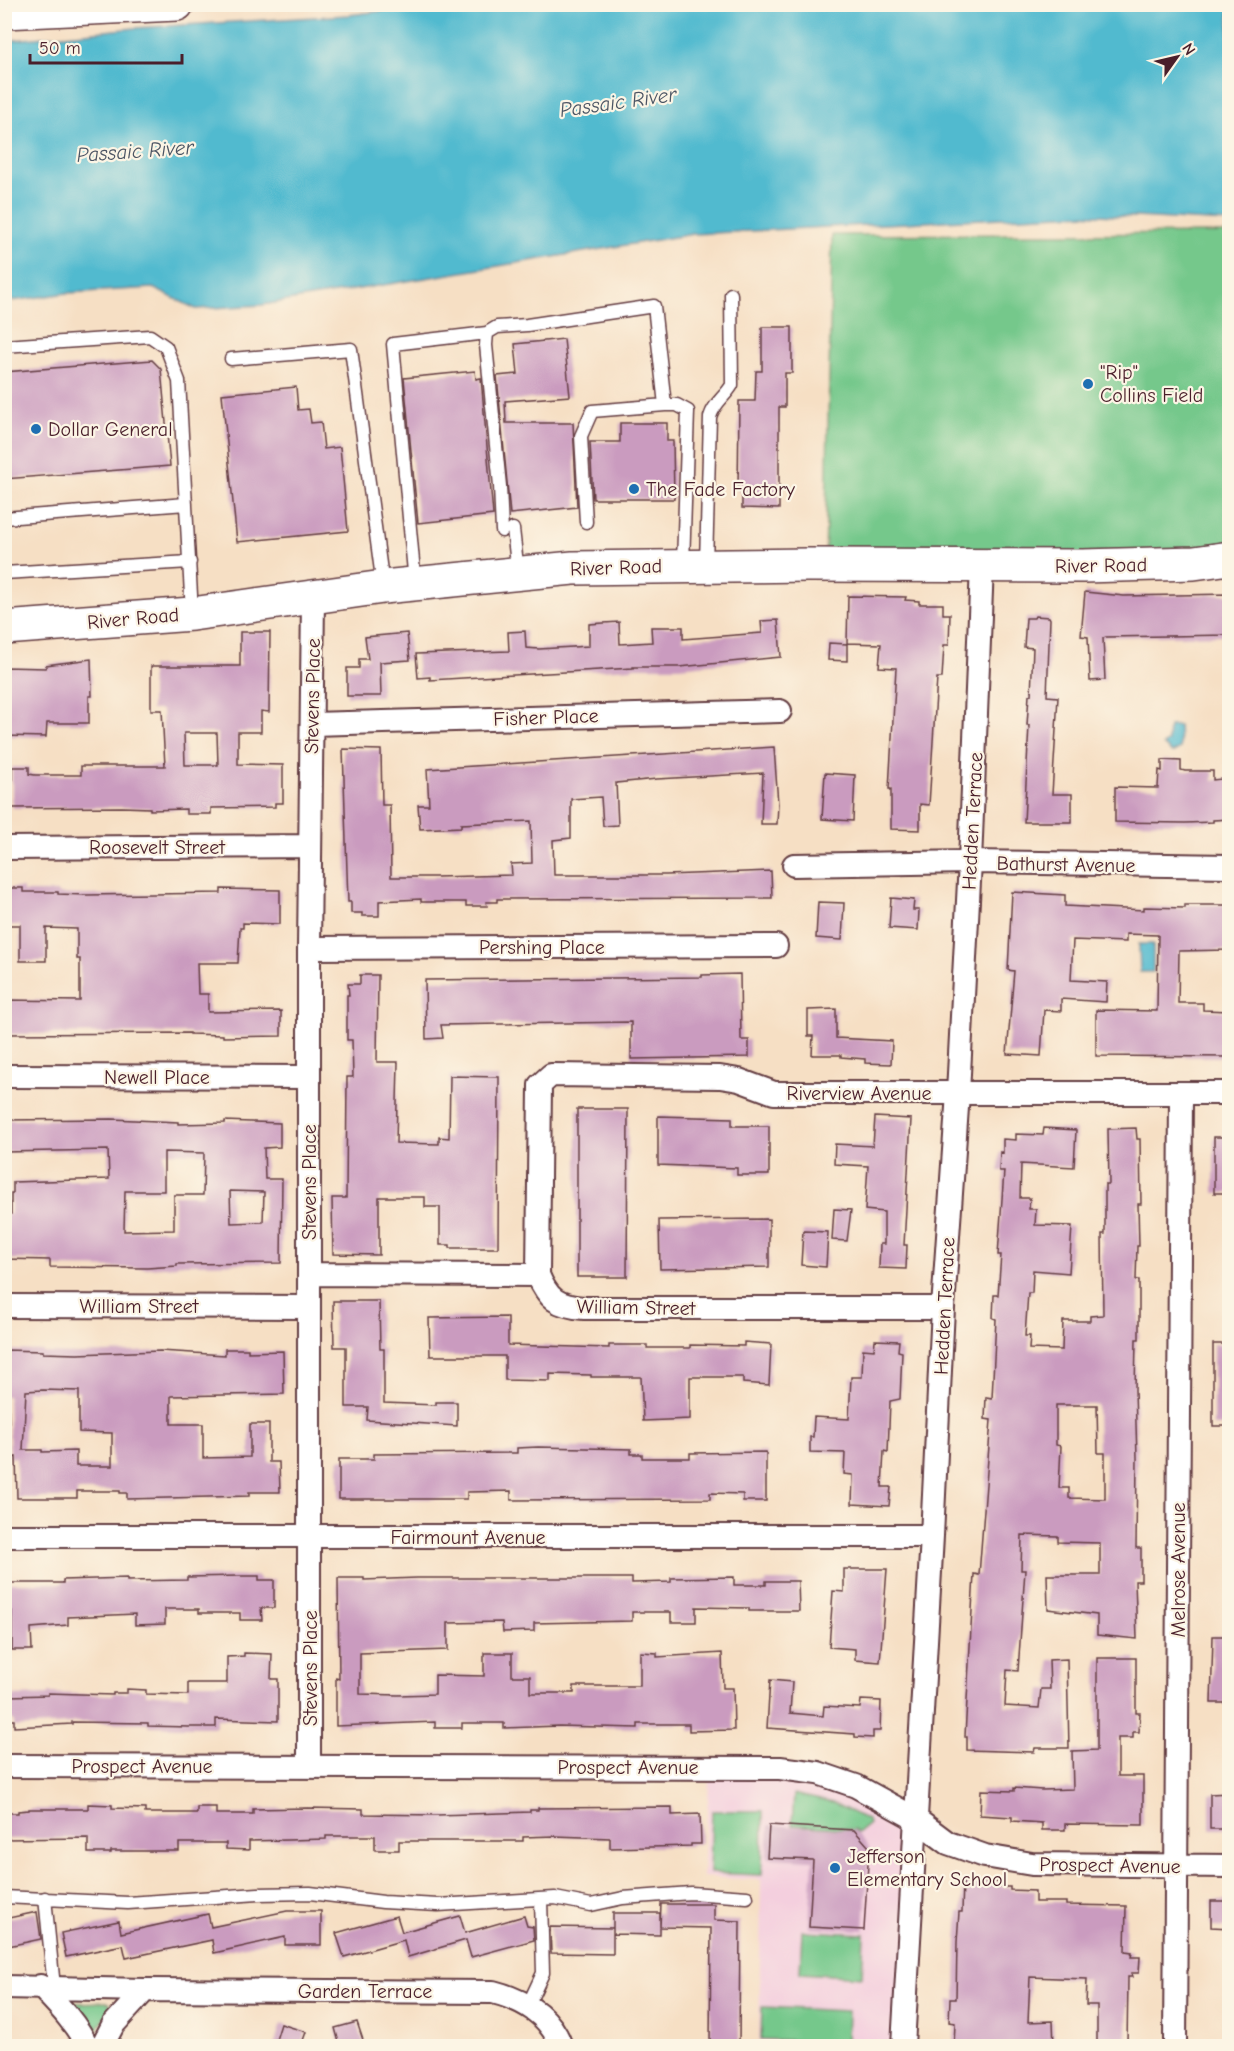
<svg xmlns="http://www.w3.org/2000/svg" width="1234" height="2051" viewBox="0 0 1234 2051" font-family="'Comic Neue',sans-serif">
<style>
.built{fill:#f4cfde}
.green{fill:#75c88b;stroke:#60745b;stroke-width:1.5}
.water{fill:#51bacf;stroke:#4e6c7d;stroke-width:1.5}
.building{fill:#ca9bbf;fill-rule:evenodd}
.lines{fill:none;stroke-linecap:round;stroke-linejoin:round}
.service-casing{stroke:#643c42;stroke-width:15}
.minor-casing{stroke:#643c42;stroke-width:26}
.primary-casing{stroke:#643c42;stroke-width:36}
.motorway-casing{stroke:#643c42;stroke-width:36}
.service{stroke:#fff;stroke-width:12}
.minor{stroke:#fff;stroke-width:22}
.primary{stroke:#fff;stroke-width:33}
.motorway{stroke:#fff;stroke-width:33}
.poi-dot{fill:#1f6fb2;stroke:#fcf5e5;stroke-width:2}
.labels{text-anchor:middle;stroke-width:4.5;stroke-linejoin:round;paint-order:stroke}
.poi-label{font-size:20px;fill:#4a1f2b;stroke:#fcf5e5;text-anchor:start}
.street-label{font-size:20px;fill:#4a1f2b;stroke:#fcf5e5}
.water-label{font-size:21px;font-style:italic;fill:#4c5564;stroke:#fcf5e5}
</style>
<rect width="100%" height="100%" fill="#fcf5e5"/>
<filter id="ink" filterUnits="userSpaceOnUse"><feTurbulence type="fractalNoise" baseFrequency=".0167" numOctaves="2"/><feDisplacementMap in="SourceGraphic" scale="12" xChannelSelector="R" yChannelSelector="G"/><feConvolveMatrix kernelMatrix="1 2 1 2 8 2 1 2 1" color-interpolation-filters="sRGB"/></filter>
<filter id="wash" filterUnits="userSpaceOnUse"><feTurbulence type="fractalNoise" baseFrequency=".008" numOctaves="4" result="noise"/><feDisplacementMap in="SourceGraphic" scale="24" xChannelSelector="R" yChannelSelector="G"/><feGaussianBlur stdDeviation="1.35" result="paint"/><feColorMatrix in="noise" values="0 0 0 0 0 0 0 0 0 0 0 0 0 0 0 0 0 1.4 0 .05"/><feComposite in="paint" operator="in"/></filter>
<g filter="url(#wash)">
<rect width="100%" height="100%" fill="#f6dfc4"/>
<path class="built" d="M710,1768H780L916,1819L903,2046H853L759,2041L761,1880L703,1877Z"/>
<path class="green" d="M1229,233V558L825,565L832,235Z
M794,1794L833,1803L868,1820L869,1824L858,1833L854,1829L852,1831L850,1829L792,1825Z
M712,1811H763L762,1875L710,1873Z
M802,1931L864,1934L862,1977L800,1973Z
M107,2002L111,2004L110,2010L95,2032L92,2034L72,2008L75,2003Z
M762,2007L848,2011L847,2043L761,2039Z"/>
<path class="water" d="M437,4L1229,5V222L1079,214L693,234L262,305L196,309L153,288L67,293L5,302V41L135,28L349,15Z
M1169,726H1179L1180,748L1172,753L1163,745L1168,741Z
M1139,944H1153V972H1140Z"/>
<g id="blocks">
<path class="building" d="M762,327H792V373H785V407H779V509L742,508V492L738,491L739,401H755L756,371H762Z
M564,339L570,396L505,401L506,423H573L577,507L510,514L497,376L518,374L515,344Z
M152,360L161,369L170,466L4,479V372Z
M475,371L476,379L481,378L493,515L418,523L404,378Z
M296,387L298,410L309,409L311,423L321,422L324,449L340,447L348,531L237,542L222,394Z
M620,423H667V441H673L674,499H593L590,442H620Z
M1085,592L1124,596L1230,594V635L1106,637L1103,638L1105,680L1090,681L1088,637L1081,636Z
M848,596L906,597L905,600L919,601V604H943V614H950L949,645H944L942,678H937L929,805L920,804V830L891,829V789H889L896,668L879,667L881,644L847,643Z
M1035,616L1049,617L1050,619L1047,696L1058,697L1052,794H1072V822H1024L1029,725H1027L1029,695H1031L1033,648L1024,647L1026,618H1034Z
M778,620L781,657L679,667H633V668L430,680V677L418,678L416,654L509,651L508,632L525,631L526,648L539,649L589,646V624L619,622L620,644L652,642L651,627H683V639L762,633L761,621Z
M240,632H270L269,712L261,711V732H238V764L283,765V803H275V807L211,808V814H186V809L150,810V808L122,807L12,808V767H29V774L35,775H81V766H165L162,710H151V666H240ZM184,733H217L218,765H185Z
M407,633L410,660L380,662L381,696H347V668H359V659H368L365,637Z
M829,643L847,644V661L828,660Z
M91,659L92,696H89V723H47L46,737L4,736V667L46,668V665Z
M774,747L778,804L777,824H761L763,773L657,779L616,783L618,825L603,826L601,797L571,799V838L553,840L554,875H666L771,871L772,898L497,899V902H486L487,906H466V902H421V899L379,901V916H362V913H351V902H348L343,749L381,750L382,805H390L391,877H436L512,875L511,864L532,863L531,821L461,824V827L420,829L418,805H429L427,769Z
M1162,760L1181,761V770L1185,771H1213V780L1230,778V819L1213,820V822L1185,823L1115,822V787L1158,788L1159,770L1162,771Z
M825,773L855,775L853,821L822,819Z
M5,888H23V892H58V894L86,895L221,893V889L280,890V924L243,923V928H240L238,963H197L198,994H208V1012L281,1011V1036L223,1037V1035L190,1034V1033L4,1034V1000L80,1001V959H77V929L46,928V961H20V925H5Z
M1012,892L1065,895V906L1144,910V907L1185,908V905H1227V950L1179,951L1178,1003H1203V1010L1230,1011V1057L1096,1056V1010L1157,1011L1158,935L1126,934V942L1073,940L1071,980L1107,982L1106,1002L1061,999V1011L1044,1010L1041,1056L1007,1054L1014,971L1008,970Z
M891,898L914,900L913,910H919L918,930L889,928Z
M818,902L844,903L842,940L816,938Z
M740,974L741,1040H749V1057L631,1059V1022L441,1025L443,1038L426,1039L425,980L702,977V975Z
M360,975H378L377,1062H398L396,1143L439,1144V1137L449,1138L450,1076L499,1077L498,1248H450V1245H440V1207H425V1197H379V1255L333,1254L332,1198H346L347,1077H353L352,1040H347V995H349L348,984H360Z
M836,1009V1038L892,1041L891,1064L865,1063V1059L841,1057V1055H812L813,1036H808V1010Z
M577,1109H628L627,1277H577Z
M658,1116L732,1118V1126H769V1175H737V1168L658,1165Z
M875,1117L911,1119L904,1245H907L906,1269L879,1268L880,1244H884V1212L865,1210L868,1166L834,1164L835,1144L873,1146Z
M112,1119L178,1122V1124L225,1123V1121L280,1123V1147L264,1148L265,1179H282L281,1263L177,1264V1266L147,1268L50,1267V1260L4,1259V1214H11V1193H13V1182L109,1179L108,1150L4,1152V1120ZM164,1152L204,1153L203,1195H174V1230L124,1231L125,1191H164ZM230,1191L264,1192L263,1222L231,1223Z
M1044,1128L1076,1130L1074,1167L1021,1164L1020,1198H1030L1029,1209H1036L1035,1225L1072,1226L1069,1273L1033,1270L1032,1293H1028L1025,1336H1030L1029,1349L1062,1350L1063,1321H1090V1316L1103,1315L1102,1234H1105V1184H1109L1108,1129L1136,1128L1137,1139H1140L1141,1204H1138L1139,1246H1137L1136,1280H1139V1339H1136L1135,1390L1137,1458L1136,1548H1141V1581H1135L1137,1639L1097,1635V1615L1048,1609L1047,1575H1100V1543L1058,1542V1536L1022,1535L1021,1570H1025L1018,1671L1007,1670L1005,1706L1039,1708L1041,1689H1050L1049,1660L1067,1659L1069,1748H1035L1034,1752L967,1750V1736H965L974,1574L979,1575L991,1420L985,1419L986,1397L992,1398L996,1319L993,1318L994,1295H998L1001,1255H998L1004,1171H999L1000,1152L1003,1153V1139L1016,1140V1134L1043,1135ZM1056,1405H1097L1098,1453H1105V1499L1069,1498V1488H1059L1061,1446L1056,1445Z
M1214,1137H1230V1193H1214Z
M834,1209L851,1210L847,1241L832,1240Z
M769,1219V1267L660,1269L659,1220Z
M803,1231L828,1232L826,1267L801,1265Z
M333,1301H379L380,1349H384V1403L436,1405V1402H457V1426L367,1420L368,1407H346V1347H334Z
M508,1317V1345L609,1348V1345H647V1348H690V1345L744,1346V1342L771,1344L769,1385L743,1383V1377H690V1419L643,1421L641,1377H591V1375L550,1374V1381L505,1380V1356H430L429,1318Z
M875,1340L899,1341L898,1351L902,1352L900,1399L890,1401L888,1452L884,1451L882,1487H891L889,1506L852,1504L853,1475L844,1474L845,1453L810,1452V1437H813L814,1417L849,1419L851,1377H862L863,1349L874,1350Z
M1213,1344H1230V1426H1213Z
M225,1349H248V1352L283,1351L284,1394L171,1396V1424H203V1458L250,1457V1424H269V1462H279L280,1492H249V1496L127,1499V1493H120V1491H77V1498H17L16,1457L10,1458L8,1396H4V1350L43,1351V1353L77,1354L160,1351L225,1355ZM43,1390L79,1391V1432L112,1433V1466H76V1451L42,1452V1450H23L26,1391Z
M538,1447L631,1449V1454H642V1458H690V1453L766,1452V1501H743V1494L710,1493V1499L511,1500V1491L467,1492V1499H339V1459H374V1454L517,1453V1448Z
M844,1569H887L880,1662L855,1660V1649L829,1647L833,1591L844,1592Z
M240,1576H259V1580H274V1608H261L262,1620H240V1613H199V1609H165V1624L135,1625V1614L68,1617V1625L31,1628L32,1650H12V1611H4V1583H63V1580L127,1578V1581L187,1580V1577Z
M734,1577V1585H766V1581H798L799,1611H749V1608L696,1607V1622H671V1612H632V1621L534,1623V1631L503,1632L502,1622L448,1623V1650L360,1653V1694L398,1695L435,1694V1675L484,1676V1653H512V1676H530V1693H574V1686H640V1652L657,1653V1657L722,1653L723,1688H733L734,1730L689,1731V1724H638V1728L559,1726L504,1728V1723H462V1728H435V1722L336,1726V1678L339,1679L338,1578H364V1580L417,1578H632V1583L671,1582V1578Z
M1213,1636H1230V1703H1211Z
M244,1653L272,1654L271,1679H278V1721L216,1719V1727H189L148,1726V1723L72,1722V1724L14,1727V1720H10L9,1696L48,1695V1693L113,1695V1693H127V1689L146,1690V1694L188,1695V1683H227V1657L244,1656Z
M1097,1658H1136V1713H1140L1139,1732H1133V1738H1118V1776H1143V1825L1065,1824V1830H1042V1823L1012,1821V1817L980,1815L981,1790L1014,1791V1788L1042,1790L1073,1789L1072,1751L1097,1750Z
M770,1680L792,1682L790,1713L823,1716L824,1706L860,1708L861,1700L881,1701L880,1731H873V1738L855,1737V1734L767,1728Z
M1230,1793V1829H1210V1794Z
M88,1804L112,1805V1808L145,1809V1813H197V1807H216V1814H253V1809L308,1808L363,1809V1814L437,1815L530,1812V1810H538V1808L672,1807V1815L700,1814L701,1844H691V1846L610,1848V1838L555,1836L523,1837V1841H399V1850H375V1836H326V1839L249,1841V1850L226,1849V1843H179V1851H111V1853H88V1838L4,1839V1813H18V1811L29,1810V1809H88Z
M769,1825L854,1830L869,1847L864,1930L809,1927L813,1860L767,1858Z
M963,1881L1001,1882V1887H1010V1890L1035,1891V1902H1066V1905L1126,1906L1125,1951L1132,1952L1131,1957H1140L1139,1973H1131L1132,1977H1128L1127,2046H1097V2005H1086L1087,1979L1030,1977L1028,2022L1053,2021L1054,2046H954L955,2023L949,2022L950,1999H956L957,1942L959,1912H962Z
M1211,1901H1230V1928L1211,1927Z
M661,1904H714V1920L740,1921L739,2046H710L711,1928L660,1927Z
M287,1911H321V1945H285V1937L214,1953L212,1940L126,1958L123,1945L66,1957L61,1933L119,1921L121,1933L208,1914L211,1927Z
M37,1912L41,1939L4,1947V1919Z
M613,1913H660V1935L613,1934Z
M397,1916L402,1932L460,1916L465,1933L524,1916L527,1926L533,1927L534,1940L471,1957L466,1940L408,1957L404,1940L344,1957L336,1933Z
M550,1927L613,1928V1954L551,1953Z
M357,2022L365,2046H340L335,2028Z
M281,2024L306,2032L301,2046H274Z"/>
</g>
</g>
<g filter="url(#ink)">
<use href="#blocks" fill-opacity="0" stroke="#643c42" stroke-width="1.5"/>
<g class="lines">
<g class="service-casing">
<path id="service" d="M4,346L150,336L166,347L179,381L192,613
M231,359L351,349L383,586
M4,518L186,504
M586,522L581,436L592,411L665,405
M513,529L518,573
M502,531L500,486L486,345L487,333L497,327L527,325L654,306L665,405H677L688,411L683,564
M706,564L710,417C714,403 725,397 732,385L731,294
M4,573L190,562
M415,583L393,344L487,333
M4,1897L128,1903L258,1894L310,1893L383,1902L438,1905L555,1898L591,1905L623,1898L691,1893L747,1897
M45,1898L54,1987
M528,2005L543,1973L541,1899"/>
</g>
<g class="minor-casing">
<path id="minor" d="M312,724L780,711
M4,848L310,846
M794,865L970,862L1230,866
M309,948L776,946
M4,1076L309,1077
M309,1274L538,1275
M4,1306L309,1307
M943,1308H584C557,1306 548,1299 538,1275L540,1085L551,1075L720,1077L739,1080L774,1093H1230
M4,1536H932
M4,1766L780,1768L818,1773L856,1786L916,1819L948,1843L985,1856L1032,1864L1230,1866
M309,1767V948L313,598
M40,1986C58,2005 76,2023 87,2046
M4,1987L145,1990L493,1992C524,2000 550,2015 561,2046
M102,2046L113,2025L145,1990
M903,2046L932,1536L943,1308L958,1093L970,862L982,566
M1175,2046L1181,1094"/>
</g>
<g class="primary-casing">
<path id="primary" d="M4,628L192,614L383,587L573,568L808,565L1083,566L1194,563L1230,558"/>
</g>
<g class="motorway-casing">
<path id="motorway" d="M4,12L177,4"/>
</g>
<use href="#service" class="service"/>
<use href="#minor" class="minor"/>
<use href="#primary" class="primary"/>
<use href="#motorway" class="motorway"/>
</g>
</g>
<g class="poi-dot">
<circle cx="1088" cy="384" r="6"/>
<circle cx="36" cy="429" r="6"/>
<circle cx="634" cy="489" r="6"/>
<circle cx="835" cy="1868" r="6"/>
</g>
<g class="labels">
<g class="poi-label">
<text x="1100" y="379">"Rip"<tspan x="1100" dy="23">Collins Field</tspan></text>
<text x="48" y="436">Dollar General</text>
<text x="646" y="496">The Fade Factory</text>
<text x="847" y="1863">Jefferson<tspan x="847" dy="23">Elementary School</tspan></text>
</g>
<g class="street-label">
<text transform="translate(1101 565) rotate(-1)" y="7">River Road</text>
<text transform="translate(616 567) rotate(-2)" y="7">River Road</text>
<text transform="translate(133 618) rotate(-5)" y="7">River Road</text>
<text transform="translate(312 696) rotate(-89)" y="7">Stevens Place</text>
<text transform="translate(546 717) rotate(-2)" y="7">Fisher Place</text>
<text transform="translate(972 821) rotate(-87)" y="7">Hedden Terrace</text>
<text x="157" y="854">Roosevelt Street</text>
<text transform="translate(1066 864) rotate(1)" y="7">Bathurst Avenue</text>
<text x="542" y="954">Pershing Place</text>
<text x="157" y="1084">Newell Place</text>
<text x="859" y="1100">Riverview Avenue</text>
<text transform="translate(309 1182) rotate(-90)" y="7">Stevens Place</text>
<text x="139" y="1313">William Street</text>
<text transform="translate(944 1306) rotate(-87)" y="7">Hedden Terrace</text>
<text transform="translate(636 1307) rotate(1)" y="7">William Street</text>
<text x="468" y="1544">Fairmount Avenue</text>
<text transform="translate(1178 1570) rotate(-90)" y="7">Melrose Avenue</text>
<text transform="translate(310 1668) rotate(-90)" y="7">Stevens Place</text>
<text x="142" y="1773">Prospect Avenue</text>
<text x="628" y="1774">Prospect Avenue</text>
<text transform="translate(1110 1865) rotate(1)" y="7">Prospect Avenue</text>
<text x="365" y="1998">Garden Terrace</text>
</g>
<g class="water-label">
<text transform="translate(618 102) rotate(-8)" y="7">Passaic River</text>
<text transform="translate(135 151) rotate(-4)" y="7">Passaic River</text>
</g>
</g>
<rect width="1234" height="2051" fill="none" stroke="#fcf5e5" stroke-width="24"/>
<g transform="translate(1177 57) rotate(56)" stroke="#fcf5e5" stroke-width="4.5" paint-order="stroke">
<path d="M0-4.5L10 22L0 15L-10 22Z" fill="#4a1f2b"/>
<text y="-9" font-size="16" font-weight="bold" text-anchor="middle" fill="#4a1f2b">N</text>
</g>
<path d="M30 54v9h152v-9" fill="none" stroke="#4a1f2b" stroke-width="3"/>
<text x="39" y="54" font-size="18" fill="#4a1f2b" stroke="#fcf5e5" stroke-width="4.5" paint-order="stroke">50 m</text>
</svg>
